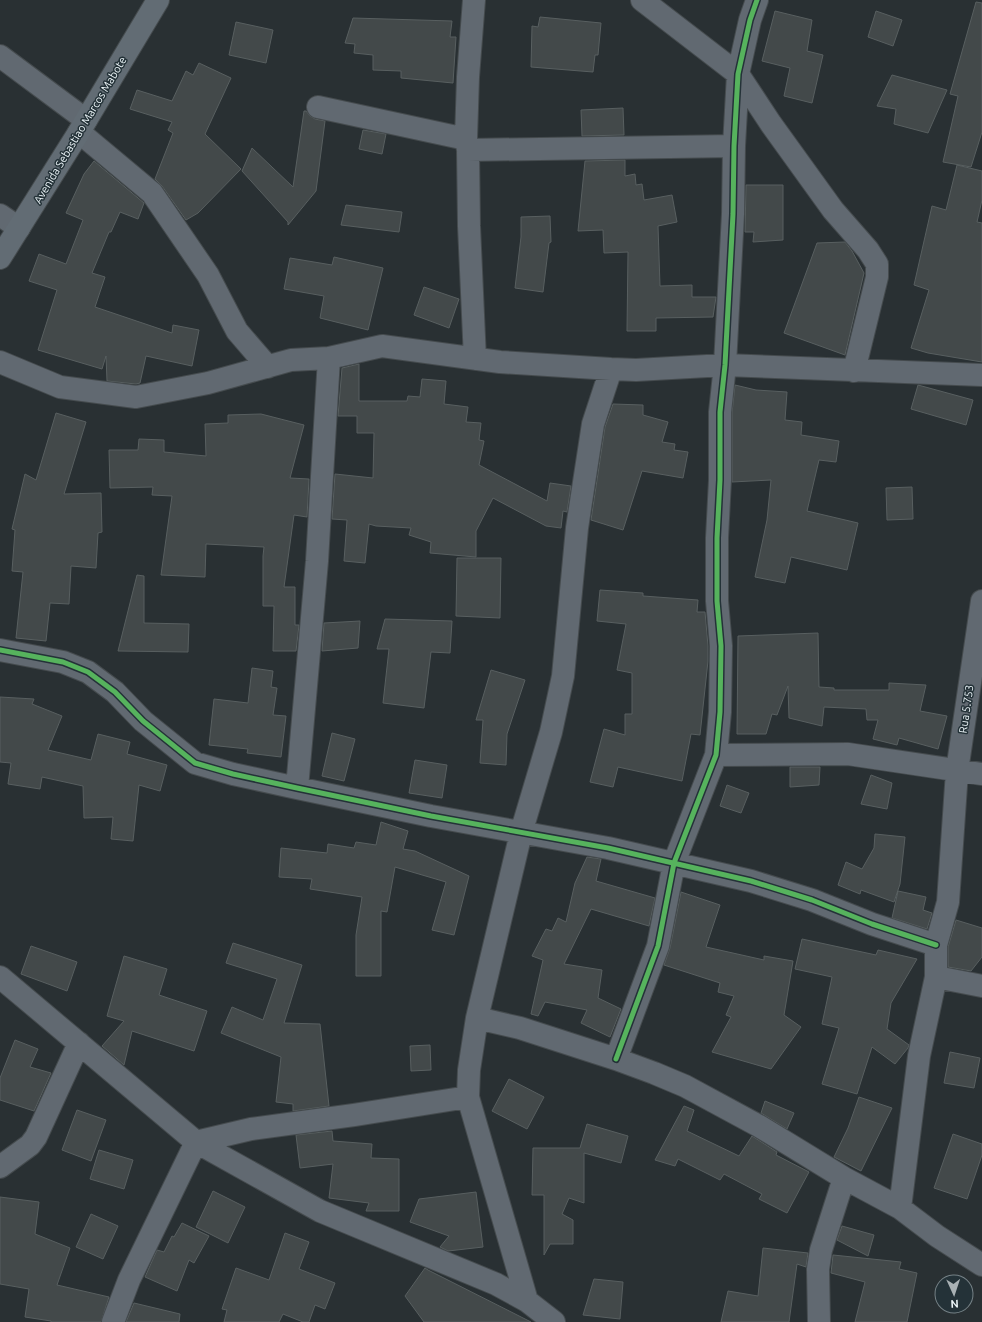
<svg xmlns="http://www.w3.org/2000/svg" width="982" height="1322" viewBox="0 0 982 1322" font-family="Ubuntu,sans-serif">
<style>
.building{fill:#43494a;stroke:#585f60}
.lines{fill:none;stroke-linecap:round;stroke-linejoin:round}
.street-casing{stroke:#454b4e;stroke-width:24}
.secondary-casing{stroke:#454b4e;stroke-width:24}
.street{stroke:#616971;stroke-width:22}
.secondary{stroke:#626c74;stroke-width:22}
.cycleway-casing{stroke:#243238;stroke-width:8}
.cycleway{stroke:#56b35d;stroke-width:5}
.labels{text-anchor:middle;stroke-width:3;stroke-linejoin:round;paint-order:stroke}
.street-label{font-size:11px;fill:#eef7fa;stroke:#243238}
</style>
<rect width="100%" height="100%" fill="#293033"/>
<path class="building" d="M976,2L982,3V132L971,167L943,162L958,96L950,94Z
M775,11L812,20L807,51L823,55L812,103L784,96L790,68L762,61Z
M876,11L902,20L893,46L868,37Z
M540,17L601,23L598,55H595L593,72L531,67L532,26L538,27Z
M353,18L452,21L450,37H456L453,83L401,78V71L373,70V55L354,53L355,44L345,43Z
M236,22L273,30L266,63L229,55Z
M199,63L231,78L205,134L241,169L198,213L186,220L162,186L155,179L173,133L168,130L172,122L130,109L137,90L172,101L186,71L193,75Z
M892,75L947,90L928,133L894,124L896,109L877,106Z
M623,108L624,135L582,136L581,110Z
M304,111H306L310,116L315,119L325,121L316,191L288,225V222L242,171L252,148L293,187Z
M363,130L386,134L382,154L359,149Z
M625,160V176L635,174L636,185L642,184L644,200L672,195L677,222L658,226L660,286L692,285V297H716L713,317L656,318V331H627L628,252L604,253L603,230L578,231L585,161Z
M94,161L144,203L138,219L120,212L111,232H109L92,273L105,277L95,307L172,333L173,325L199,330L192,366L146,356L140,383L136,384L107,381L106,356L102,369L38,350L57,290L29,281L39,254L66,264L83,220L66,213L84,174Z
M957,165L982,171V200L977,222L982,223V362L928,353L911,348L929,290L914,285L932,206L946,210Z
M746,185H783V240L753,242L754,232H745Z
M346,205L402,212L399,232L341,225Z
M550,216L551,242L549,243L543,292L515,288L521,237V217Z
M845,242L852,251L864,273L845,355L784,333L817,243Z
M334,257L383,268L368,330L320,318L324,296L284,289L290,258L332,265Z
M424,287L459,299L449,328L414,315Z
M359,364V401H407L408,396L420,397L422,379L446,381L444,404L468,407L466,422L481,423L479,440L484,441L479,465L547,501L550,483L571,486L567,512L563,511L561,528L546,526L493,498L476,531V557L430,553L431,542L409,535L411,528L376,526L369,524L365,563L344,561L347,520L332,519L335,474L373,478L374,433H357V416H338L342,368Z
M735,385L756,390L787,392L785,420L802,422L801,435L839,441L836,462L819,460L807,511L858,523L847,570L791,557L785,583L755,577L767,520L771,480L732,482V413Z
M918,385L973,400L966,425L911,409Z
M613,404L643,405V415L668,422L662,442L675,444L674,450L688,452L683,478L642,471L623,530L591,520L605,427Z
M56,413L86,422L64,494L101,493L102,532L98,533L96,568L71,566L69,604L50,603L46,641L16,638L23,572L12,571L15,530L12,529L25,474L36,480Z
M261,414L304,425L290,478L309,479L307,517L294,515L284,587H295V625H299L296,651H273L274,606H263V556L264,547L206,544L205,577L161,575L172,496L152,495L153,487L110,488L109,450H138L139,439L164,440V452L206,456L205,424L228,423V415Z
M912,487L913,519L887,520L886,488Z
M457,558H501L500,618L456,616Z
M137,575L144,576V623L189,624L188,652L118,651Z
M600,590L643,593V596L698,600L697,612H705L708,646V661L700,735L691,734L682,781L618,767L613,787L590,782L604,729L625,735V714H632V673L617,670L626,624L597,621Z
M385,619L452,621L450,653L431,652L424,708L383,703L389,649H377Z
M360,621L358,648L322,651L324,623Z
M818,633L819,687L834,688V690H889V683L926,685L920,711L947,716L938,749L899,738L897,745L873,739L878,720H867L866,709L824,707L822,726L789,718L788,686L777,715L772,714L766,734H737L738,636Z
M252,668L273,671L271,687L277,688L273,715L286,716L281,757L247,753L248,749L209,745L214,699L248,703Z
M491,670L525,680L507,734L506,765L480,763L483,720H476Z
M0,697L34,699L32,704L62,716L48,750L91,760L98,734L130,742L127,754L167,765L160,791L139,785L133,841L111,839L113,817L84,818L83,786L42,777L40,789L8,784L11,763L0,762Z
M332,733L355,739L344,781L322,776Z
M415,760L447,765L442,798L409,793Z
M790,767H820L819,785L790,787Z
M871,775L892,783L887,809L861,804Z
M727,785L749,793L741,813L720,806Z
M381,822L408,831L403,849L415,851L469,876L454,935L432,930L446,882L395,867L387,912L381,911V976H356V935L362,897L310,889L312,879L279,877L281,848L327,853L328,844L354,848L356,842L376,845Z
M875,834L905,837L900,884L894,902L861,890L860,894L838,885L846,862L862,869L874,848Z
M587,857L601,859L596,881L655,898L649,926L591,909L564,964L602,970L598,998L621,1009L610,1037L581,1023L587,1010L545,1002L538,1016L531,1014L543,960L532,956L546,929L552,931L558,918L566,922L575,883Z
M898,891L926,897L923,910L932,913L927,929L892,918Z
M681,892L720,905L706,947L764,960V956L793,961L784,1015L801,1027L771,1069L712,1052L731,1017L726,1015L734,996L718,992L720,983L664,965L670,948Z
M956,920L982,928V957L971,971L948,967V947Z
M802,939L876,955L878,950L917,959L891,1003L887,1029L909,1045L908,1048L895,1064L872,1047L857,1094L822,1084L839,1028L822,1024L832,977L795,969Z
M233,943L302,965L284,1023L320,1024L329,1106L293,1111V1104L276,1102L281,1057L221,1033L232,1007L263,1020L277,979L226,963Z
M31,946L77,962L67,991L21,974Z
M124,956L167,969L159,995L207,1011L194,1051L132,1031L124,1065L102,1046L124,1021L107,1016Z
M15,1040L38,1049L30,1067L51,1073L34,1111L0,1100V1078Z
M430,1045L431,1070L411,1071L410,1046Z
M950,1052L980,1058L974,1088L944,1083Z
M509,1079L544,1097L527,1129L492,1111Z
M859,1097L892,1108L861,1171L834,1157L848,1128Z
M765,1101L794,1113L787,1129L761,1113Z
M684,1106L694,1110L687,1131L739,1156L752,1136L777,1152L776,1155L809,1172L787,1213L759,1199L762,1194L724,1174L720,1180L678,1159L675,1166L655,1160Z
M77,1110L106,1120L91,1161L62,1150Z
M587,1124L628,1136L621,1163L584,1153V1203L569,1198L562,1214L573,1220V1244H550L544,1255V1195H532L533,1148H580Z
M332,1131L333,1141L372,1144L371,1158L399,1159V1211H366L369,1203L329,1198L333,1164L300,1168L296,1135Z
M953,1134L982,1144V1155L967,1199L934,1188Z
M99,1150L133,1160L124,1189L90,1179Z
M213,1191L245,1207L228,1243L196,1227Z
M476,1192L483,1247L448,1251L440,1247L449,1236L410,1222L419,1199Z
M0,1197L39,1202L35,1234L70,1248L57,1285L109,1297L101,1322H51V1321L25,1317L29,1289L0,1284Z
M91,1214L118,1226L103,1259L76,1247Z
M182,1223L209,1236L194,1263L189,1260L177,1291L145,1277L157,1250L164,1252L172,1236L174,1237Z
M842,1226L874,1235L868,1256L837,1240Z
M285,1233L309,1242L299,1269L335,1283L325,1309L315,1305L309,1322H303L283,1314L279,1322H224L227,1310L222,1309L236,1268L269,1280Z
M763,1248L808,1253L806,1267L797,1264L789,1322H721L728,1291L758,1296Z
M833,1255L901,1262L899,1269L917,1273L907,1322H855L865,1282L831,1273Z
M425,1268L428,1270L531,1322H424L405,1296Z
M594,1279L623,1282L620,1319L583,1315Z
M134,1303L180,1314L179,1322H126Z"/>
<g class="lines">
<g class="street-casing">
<path id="street" d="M474,0L468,77L466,139L468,150L469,226L475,359
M642,0L738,74L771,124L833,210L868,250L877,264V277L854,371
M0,56L86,120
M318,107L466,139
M79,132L152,193L208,275L237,331L268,367
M468,150L734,146
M0,215L19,228
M0,362L60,387L136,397L208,383L291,360L329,358L382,346L500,362L611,369L636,370L725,365L982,375
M0,650L63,662L88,672L115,692L143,721L195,763L233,774L297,788L431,816L608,848L751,881L812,900L872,924L936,945
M716,755L848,754L982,774
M297,788L317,561L329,358
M0,977L196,1142L320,1211L496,1284L527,1301L554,1322
M936,977L982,986
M477,1018L520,1028L616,1059L654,1073L685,1086L759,1126L844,1178L900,1208L937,1236L982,1265
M616,1059L658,946L674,863L716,755L720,712L721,646L717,601V538L720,480V412L725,365L733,214L734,146L738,74L750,20L757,0
M196,1142L251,1129L354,1115L468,1097
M0,1167L30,1145L36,1137L79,1043
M900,1208L919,1056L936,977V945L948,902L957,771L982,601
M527,1301L468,1097L469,1070L477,1018L521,833L551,732L563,676L577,528L593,424L611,369
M113,1322L129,1280L196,1142
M819,1322L818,1269L821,1250L844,1178"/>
</g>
<g class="secondary-casing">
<path id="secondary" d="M0,258L79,132L158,0"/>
</g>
<use href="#street" class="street"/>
<use href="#secondary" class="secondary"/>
<g class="cycleway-casing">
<path id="cycleway" d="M0,650L63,662L88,672L115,692L143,721L195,763L233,774L297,788L431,816L608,848L751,881L812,900L872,924L936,945
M616,1059L658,946L674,863L716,755L720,712L721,646L717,601V538L720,480V412L725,365L733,214L734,146L738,74L750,20L757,0"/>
</g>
<use href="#cycleway" class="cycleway"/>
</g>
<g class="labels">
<g class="street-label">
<text transform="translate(80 130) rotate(-59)" y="4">Avenida Sebastiao Marcos Mabote</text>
<text transform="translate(966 709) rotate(-82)" y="4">Rua 5.753</text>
</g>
</g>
<g transform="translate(954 1294) rotate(177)"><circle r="19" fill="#243238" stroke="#758186"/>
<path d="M0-3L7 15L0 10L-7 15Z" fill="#a9b1b4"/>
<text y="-6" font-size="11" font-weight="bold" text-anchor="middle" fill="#eef7fa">N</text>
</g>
</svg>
